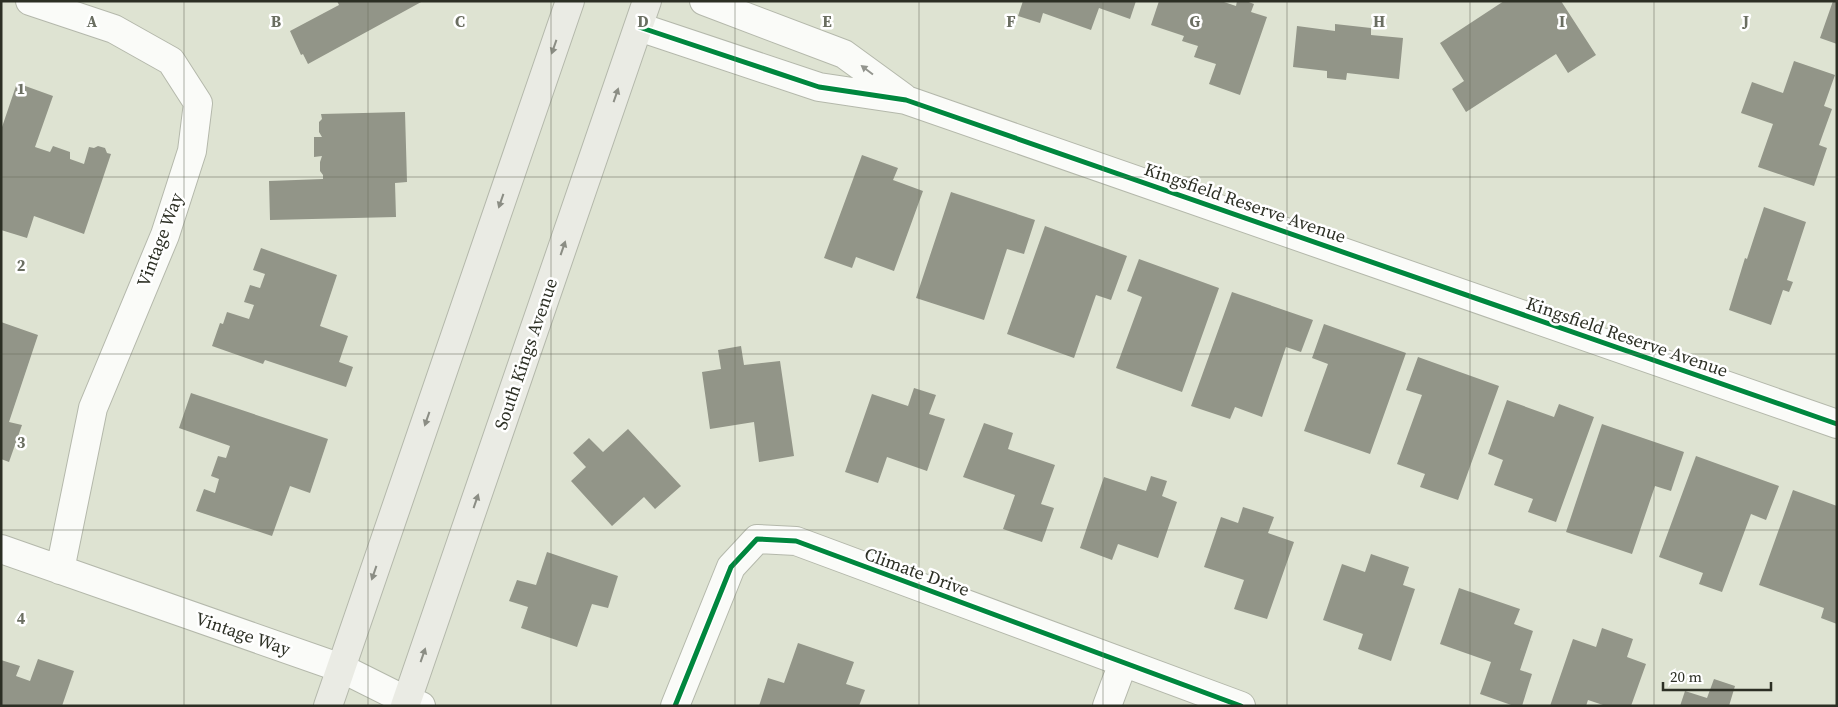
<svg xmlns="http://www.w3.org/2000/svg" width="1838" height="707" viewBox="0 0 1838 707" font-family="'Source Serif 4',serif">
<style>
.building{fill:#929588}
.lines{fill:none;stroke-linecap:round;stroke-linejoin:round}
.street-casing{stroke:#b4b8ab;stroke-width:30}
.secondary-casing{stroke:#b4b8ab;stroke-width:30}
.street{stroke:#fafbf8;stroke-width:28}
.secondary{stroke:#eaebe4;stroke-width:28}
.cycleway-casing{stroke:#fff;stroke-width:8}
.cycleway{stroke:#00873e;stroke-width:5}
.oneway{fill:#8b8d84}
.oneway2{fill:#93958e}
.grid{fill:none;stroke:#6a6e61;stroke-width:1;stroke-opacity:0.55}
.labels{text-anchor:middle;stroke-width:5;stroke-linejoin:round;paint-order:stroke}
.street-label{font-size:18px;fill:#2c2f24;stroke:#fff}
.grid-label{font-size:16px;text-anchor:middle;font-weight:bold;fill:#6a6e61;stroke:#fff;stroke-width:5;stroke-linejoin:round;paint-order:stroke}
</style>
<rect width="100%" height="100%" fill="#dee3d2"/>
<path class="building" d="M337,1H423L308,64L303,54L301,55L290,31L339,5Z
M1023,1H1136L1130,19L1099,8L1091,30L1043,13L1040,23L1018,16Z
M1159,1H1221L1236,6L1237,1H1246L1254,4L1251,12L1267,17L1240,95L1209,84L1216,64L1194,57L1198,46L1182,41L1184,36L1151,25Z
M1504,1H1561L1596,55L1568,73L1556,54L1466,112L1452,89L1464,81L1440,43Z
M1833,1H1837V44L1820,38Z
M1335,24L1371,28V35L1403,38L1399,79L1347,73L1346,80L1327,78V71L1293,67L1297,26L1335,31Z
M1794,61L1835,75L1824,106L1832,109L1819,145L1827,148L1814,186L1758,167L1773,124L1741,113L1752,82L1783,93Z
M17,83L53,96L35,147L50,152L53,146L70,152V159L84,164L89,147L94,148L98,146L105,148L107,153L111,154L84,234L34,216L27,238L1,230V130Z
M405,112L407,182L395,183L396,217L270,220L269,181L323,179V175L320,171V162L322,156L314,157V137H322L319,132V122L322,119L321,114Z
M862,155L898,168L893,180L923,191L894,271L856,257L852,268L824,258Z
M951,192L1035,220L1024,254L1007,249L984,320L916,298Z
M1764,207L1806,222L1787,280L1793,282L1789,292L1783,290L1771,325L1729,310L1745,258L1747,259Z
M1045,226L1127,256L1111,300L1096,295L1074,358L1007,334Z
M261,248L337,275L320,326L348,336L339,362L353,367L346,387L265,360L263,364L212,346L220,323L223,324L227,312L249,319L254,305L244,302L250,285L260,288L265,274L253,270Z
M1139,259L1219,288L1182,392L1116,368L1142,297L1127,291Z
M1232,292L1313,320L1301,352L1286,347L1262,417L1235,407L1230,419L1191,406Z
M1,322L38,335L9,422L22,425L9,462L1,459Z
M1324,324L1406,353L1370,454L1304,431L1328,364L1312,358Z
M741,346L744,365L780,361L794,456L759,462L754,422L710,429L702,372L721,369L718,350Z
M1418,357L1499,386L1458,500L1420,487L1425,474L1397,464L1422,395L1406,390Z
M914,388L936,395L929,414L945,419L927,471L887,457L878,483L845,472L872,394L908,406Z
M191,393L328,439L310,493L290,486L272,536L196,511L204,489L215,493L219,479L211,476L218,456L226,458L230,446L179,428Z
M1507,400L1554,417L1559,404L1594,417L1556,522L1528,512L1533,499L1494,485L1503,460L1488,454Z
M984,423L1013,433L1008,449L1055,465L1041,504L1054,508L1042,542L1003,529L1015,495L963,477Z
M1602,424L1684,452L1671,491L1655,486L1632,554L1566,532Z
M628,429L681,486L655,509L644,497L612,526L571,481L586,467L573,453L589,438L603,452Z
M1696,456L1779,486L1766,520L1751,514L1722,592L1699,584L1703,573L1659,557Z
M1151,476L1167,481L1162,496L1177,502L1158,558L1118,544L1112,560L1080,548L1104,477L1146,491Z
M1793,490L1837,506V624L1821,618L1824,608L1759,585Z
M1243,507L1274,517L1268,533L1294,542L1267,619L1234,609L1244,580L1204,567L1221,517L1238,523Z
M547,552L618,576L608,608L592,604L577,647L521,628L528,607L509,601L517,580L536,585Z
M1371,554L1409,567L1403,585L1415,589L1391,661L1358,649L1363,634L1323,620L1342,564L1365,572Z
M1459,588L1520,609L1514,624L1533,631L1520,670L1532,674L1522,706H1514L1480,694L1491,662L1440,644Z
M1602,628L1633,639L1627,657L1646,664L1631,706H1606L1588,700L1586,706H1550L1573,639L1596,647Z
M798,643L854,662L846,684L865,690L859,706H759L768,678L784,683Z
M38,659L74,671L62,706H1V660L20,666L16,676L30,681Z
M1714,679L1735,686L1729,706H1680L1685,691L1707,698Z"/>
<g class="lines">
<g class="street-casing">
<path id="street" d="M30,1L114,29L171,61L198,103L192,151L165,235L93,408L60,570
M704,1L844,54L903,97
M639,27L819,87L906,100L1837,424
M1,549L341,668L407,701L421,706
M675,706L731,567L757,539L796,541L1241,706
M1107,706L1123,663"/>
</g>
<g class="secondary-casing">
<path id="secondary" d="M328,706L570,1
M405,706L647,1"/>
</g>
<use href="#street" class="street"/>
<use href="#secondary" class="secondary"/>
<g class="cycleway-casing">
<path id="cycleway" d="M639,27L819,87L906,100L1837,424
M675,706L731,567L757,539L796,541L1241,706"/>
</g>
<use href="#cycleway" class="cycleway"/>
</g>
<defs><path id="oneway-solid" d="M-6-.8H1V-3.2L6.5 0L1 3.2V.8H-6Z" transform="scale(1.25)"/></defs>
<g class="oneway">
<use href="#oneway-solid" transform="translate(554 47) rotate(109)"/>
<use href="#oneway-solid" transform="translate(616 95) rotate(-71)"/>
<use href="#oneway-solid" transform="translate(501 201) rotate(109)"/>
<use href="#oneway-solid" transform="translate(563 248) rotate(-71)"/>
<use href="#oneway-solid" transform="translate(427 419) rotate(109)"/>
<use href="#oneway-solid" transform="translate(476 501) rotate(-71)"/>
<use href="#oneway-solid" transform="translate(374 573) rotate(109)"/>
<use href="#oneway-solid" transform="translate(423 655) rotate(-71)"/>
</g>
<use class="oneway2" href="#oneway-solid" transform="translate(867 70) rotate(-143)"/>
<path class="grid" d="M184,1V706M368,1V706M551,1V706M735,1V706M919,1V706M1103,1V706M1287,1V706M1470,1V706M1654,1V706M1,177H1837M1,354H1837M1,530H1837"/>
<g class="labels">
<g class="street-label">
<text transform="translate(1245 203) rotate(19)" y="6">Kingsfield Reserve Avenue</text>
<text transform="translate(160 240) rotate(-69)" y="6">Vintage Way</text>
<text transform="translate(1627 337) rotate(19)" y="6">Kingsfield Reserve Avenue</text>
<text transform="translate(526 354) rotate(-71)" y="6">South Kings Avenue</text>
<text transform="translate(917 572) rotate(20)" y="6">Climate Drive</text>
<text transform="translate(243 634) rotate(19)" y="6">Vintage Way</text>
</g>
</g>
<g class="grid-label">
<text x="92" y="27">A</text>
<text x="276" y="27">B</text>
<text x="460" y="27">C</text>
<text x="643" y="27">D</text>
<text x="827" y="27">E</text>
<text x="1011" y="27">F</text>
<text x="1195" y="27">G</text>
<text x="1379" y="27">H</text>
<text x="1562" y="27">I</text>
<text x="1746" y="27">J</text>
<text x="21" y="94">1</text>
<text x="21" y="271">2</text>
<text x="21" y="448">3</text>
<text x="21" y="624">4</text>
</g>
<rect width="1838" height="707" fill="none" stroke="#2c2f24" stroke-width="5"/>
<path d="M1663 682v8h108v-8" fill="none" stroke="#2c2f24" stroke-width="2.5"/>
<text x="1670" y="682" font-size="15" fill="#2c2f24" stroke="#ffffff" stroke-width="4" paint-order="stroke">20 m</text>
</svg>
